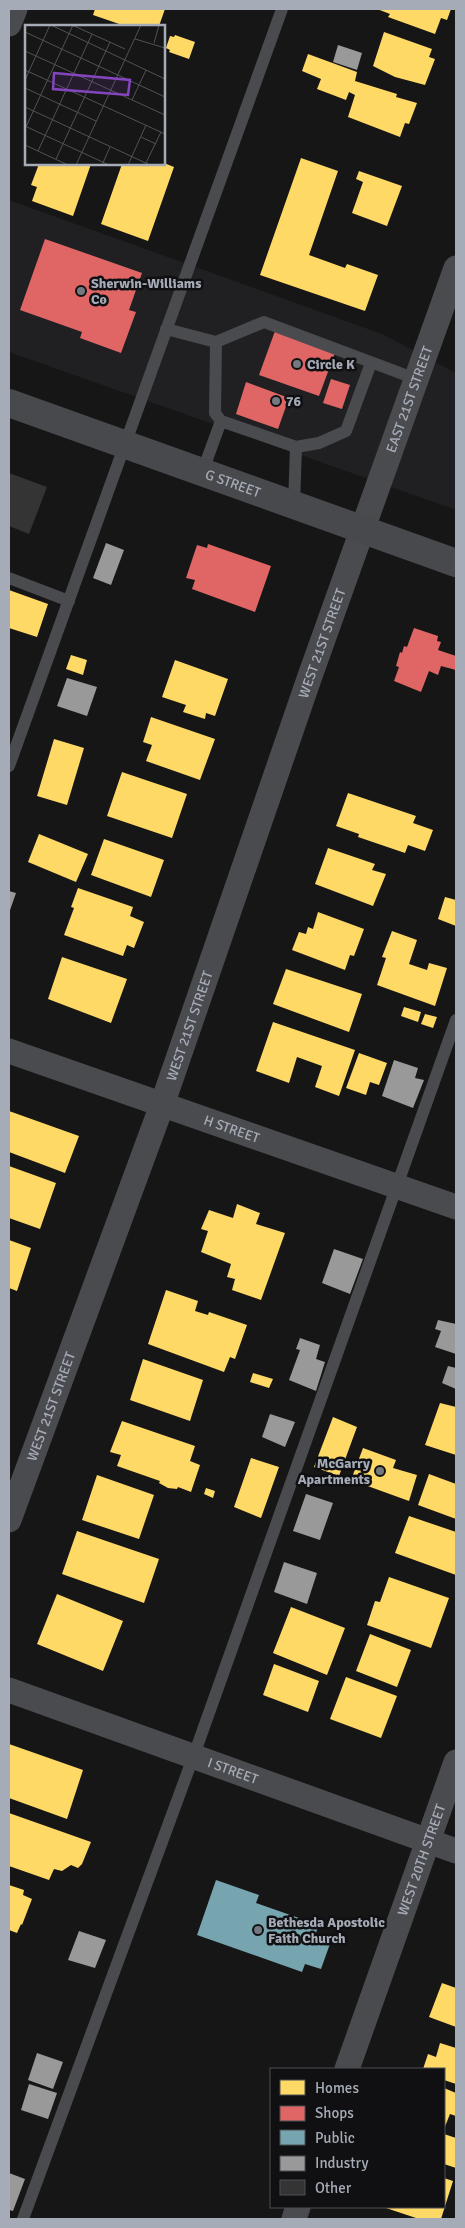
<svg xmlns="http://www.w3.org/2000/svg" width="465" height="2228" viewBox="0 0 465 2228" font-family="Signika,sans-serif">
<style>
.built{fill:#202022}
.homes{fill:#ffd966}
.shops{fill:#e06666}
.public{fill:#76a5af}
.industry{fill:#999}
.building{fill:#343435}
.lines{fill:none;stroke-linecap:round;stroke-linejoin:round}
.service{stroke:#4a4b4f;stroke-width:12}
.minor{stroke:#4a4b4f;stroke-width:25}
.secondary{stroke:#48494d;stroke-width:28}
.poi-dot{fill:#74787f;stroke:#101012;stroke-width:2}
.labels{text-anchor:middle;stroke-width:5;stroke-linejoin:round;paint-order:stroke}
.poi-label{font-size:14px;font-weight:bold;fill:#a6acb7;stroke:#101012;text-anchor:start}
.street-label{font-size:14px;fill:#a6acb7;stroke:#101012}
.inset-road{fill:none;stroke:#505256;stroke-width:1}
.view{fill:#8446bd;fill-opacity:0.15;stroke:#8446bd;stroke-width:2.5}
.inset-edge{fill:none;stroke:#a6acb7;stroke-width:2.5}
</style>
<rect width="100%" height="100%" fill="#161616"/>
<path class="built" d="M9,200L382,334L456,373V510L9,352Z"/>
<path class="homes" d="M95,9H165L159,26H125L93,15Z
M377,9H451L447,20L441,18L435,34L388,17L390,14Z
M384,32L432,49L429,57L435,59L425,85L395,77L373,66Z
M175,35L195,42L189,59L169,52L170,50L166,48L170,36L174,37Z
M308,54L357,72L355,81L397,94L396,97L417,103L409,124L405,123L400,137L348,117L355,95L349,92L346,100L317,89L321,79L302,71Z
M301,158L338,171L309,255L345,268L347,264L378,275L365,311L260,275Z
M164,163L174,167L148,241L101,224L122,164Z
M39,164H91L73,216L32,201L37,187L31,185Z
M359,171L402,186L387,226L352,213L363,182L356,179Z
M9,590L48,604L37,637L9,628Z
M71,655L87,660L83,675L66,669Z
M175,660L228,679L215,716L206,713L205,719L183,712L186,705L162,697Z
M151,717L215,739L200,780L146,761L152,745L143,742Z
M54,739L84,748L67,805L37,796Z
M122,772L187,794L172,838L107,816Z
M348,793L416,816L413,823L433,830L425,851L408,845L405,853L358,837L359,834L336,826Z
M39,834L88,854L76,882L28,862Z
M104,839L164,860L151,897L91,875Z
M328,848L375,864L372,870L386,874L373,906L315,884Z
M78,888L133,907L130,916L144,922L134,948L127,945L123,956L64,935L74,908L71,907Z
M445,897L456,900V926L438,919Z
M318,912L364,929L354,956L350,955L345,970L292,950L299,932L306,934L308,927L313,929Z
M392,931L417,940L409,964L427,970L429,963L447,968L435,1006L377,985L386,958L382,957Z
M62,957L127,979L111,1023L48,999Z
M286,969L362,994L349,1032L273,1004Z
M404,1007L421,1012L418,1022L401,1016Z
M425,1014L437,1017L433,1028L421,1024Z
M273,1022L355,1050L339,1096L315,1087L322,1066L297,1057L289,1083L256,1071Z
M359,1053L387,1063L379,1085L370,1082L366,1095L346,1088Z
M9,1111L79,1136L65,1173L9,1152Z
M9,1166L56,1183L40,1229L9,1218Z
M237,1204L260,1213L256,1224L285,1233L261,1300L232,1290L235,1279L227,1277L231,1264L201,1252L208,1231L201,1229L209,1210L233,1218Z
M9,1240L31,1248L17,1291L9,1288Z
M166,1290L198,1301L195,1311L208,1315L209,1312L247,1325L235,1359L230,1357L224,1372L148,1344Z
M143,1359L203,1380L190,1421L130,1400Z
M253,1373L273,1379L269,1388L250,1382Z
M440,1403L456,1407V1455L425,1445Z
M333,1417L357,1427L339,1476L314,1467Z
M122,1421L195,1446L190,1461L200,1465L191,1492L178,1487L177,1489L168,1488L159,1483L160,1481L117,1466L121,1455L110,1452Z
M363,1448L396,1460L393,1468L417,1475L409,1501L351,1480Z
M251,1458L279,1467L261,1518L234,1507Z
M429,1474L456,1484V1519L418,1505Z
M97,1475L154,1495L139,1539L82,1520Z
M206,1488L215,1491L213,1498L204,1494Z
M409,1516L456,1532V1575L395,1553Z
M77,1531L159,1559L144,1603L62,1574Z
M389,1577L449,1598L431,1648L367,1625L375,1601L380,1602Z
M57,1594L123,1621L103,1671L37,1644Z
M291,1607L345,1628L327,1675L273,1653Z
M370,1634L411,1650L397,1687L356,1671Z
M274,1664L319,1681L308,1712L263,1695Z
M346,1677L397,1696L381,1738L330,1719Z
M9,1744L83,1770L67,1819L9,1798Z
M9,1813L91,1842L82,1864L78,1868L71,1865L62,1871L54,1869L49,1880L9,1866Z
M9,1885L24,1890L23,1895L32,1899L22,1925L21,1924L17,1933L9,1930Z
M442,1983L456,1988V2027L429,2017Z
M440,2043L456,2048V2084L444,2080V2069H423L428,2054L436,2057Z
M444,2088L456,2093V2116L450,2114L444,2129Z
M444,2134L456,2138V2168L444,2164Z
M444,2178L453,2181L441,2219H419L383,2207H444Z"/>
<path class="shops" d="M45,239L142,273L129,310L136,312L121,353L80,338L82,332L20,310Z
M275,331L335,353L319,396L259,375Z
M331,379L350,385L342,409L323,403Z
M246,382L289,398L278,429L236,414Z
M208,544L271,566L255,612L192,589L195,580L186,578L197,545L207,548Z
M414,628L438,636L437,641L441,642L438,650L456,656V670L441,666L438,675L429,671L421,692L394,681L399,667L396,666L400,652L402,653L404,646L407,647Z"/>
<path class="public" d="M216,1880L259,1895L256,1903L319,1925L315,1935L331,1941L321,1969L305,1964L302,1972L197,1935Z"/>
<path class="industry" d="M338,45L362,53L357,70L333,62Z
M106,543L124,550L111,585L93,578Z
M67,678L97,687L87,716L57,706Z
M9,891L16,893L9,913Z
M394,1060L418,1068L415,1078L424,1080L413,1108L382,1096Z
M334,1249L363,1259L350,1294L322,1283Z
M438,1320L456,1324V1354L435,1347L441,1331L435,1329Z
M300,1338L320,1345L316,1359L325,1362L316,1391L289,1380L300,1350L296,1349Z
M448,1366L456,1368V1389L442,1383Z
M270,1414L295,1422L285,1447L262,1437Z
M306,1494L333,1503L320,1540L293,1531Z
M284,1562L317,1573L307,1604L274,1592Z
M79,1931L106,1940L95,1968L68,1960Z
M37,2053L63,2062L53,2089L28,2080Z
M29,2084L57,2093L48,2119L21,2110Z
M9,2173L25,2179L13,2211L9,2210Z"/>
<path class="building" d="M9,473L47,487L29,534L9,526Z"/>
<g class="lines">
<path class="service" d="M166,329L216,342L264,322L416,379
M216,342L215,413L221,421L296,447L319,443L346,431L371,363
M202,473L221,421
M294,505L296,447
M9,578L69,601
M9,766L282,9
M23,2219L194,1755L456,1020"/>
<g class="minor">
<path d="M9,24L15,9"/>
<path id="s1" d="M9,1051L456,1207"/>
<path id="s2" d="M9,1520L162,1105L310,676L456,268"/>
<path id="s3" d="M9,1690L456,1851"/>
<path id="s4" d="M347,2069L456,1762"/>
<path d="M294,2219L298,2207"/>
</g>
<path class="secondary" id="s5" d="M9,403L456,563"/>
</g>
<g class="poi-dot">
<circle cx="81" cy="291" r="5"/>
<circle cx="297" cy="364" r="5"/>
<circle cx="276" cy="401" r="5"/>
<circle cx="380" cy="1471" r="5"/>
<circle cx="258" cy="1930" r="5"/>
</g>
<g class="labels">
<g class="poi-label">
<text x="91" y="288">Sherwin-Williams<tspan x="91" dy="16">Co</tspan></text>
<text x="307" y="369">Circle K</text>
<text x="286" y="406">76</text>
<text x="370" y="1468" text-anchor="end">McGarry<tspan x="370" dy="16">Apartments</tspan></text>
<text x="268" y="1927">Bethesda Apostolic<tspan x="268" dy="16">Faith Church</tspan></text>
</g>
<g class="street-label">
<text dy="5" stroke="none"><textPath href="#s2" startOffset="1190">EAST 21ST STREET</textPath></text>
<text dy="5" stroke="none"><textPath href="#s5" startOffset="238">G STREET</textPath></text>
<text dy="5" stroke="none"><textPath href="#s2" startOffset="931">WEST 21ST STREET</textPath></text>
<text dy="5" stroke="none"><textPath href="#s2" startOffset="526">WEST 21ST STREET</textPath></text>
<text dy="5" stroke="none"><textPath href="#s1" startOffset="236">H STREET</textPath></text>
<text dy="5" stroke="none"><textPath href="#s2" startOffset="121">WEST 21ST STREET</textPath></text>
<text dy="5" stroke="none"><textPath href="#s3" startOffset="238">I STREET</textPath></text>
<text dy="5" stroke="none"><textPath href="#s4" startOffset="222">WEST 20TH STREET</textPath></text>
</g>
</g>
<g transform="translate(25 25)">
<rect width="140" height="140" fill="#161616"/>
<path class="inset-road" d="M26,0L140,54M47,0L100,24M0,7L140,72M110,14L140,23M129,18L134,0M0,26L140,90M0,45L140,109M0,55L25,0M0,63L71,96M107,75L121,45M0,82L125,140M2,102L84,140M0,104L48,0M116,112L131,119M0,120L43,140M13,126L67,9M31,134L85,17M121,138L136,107M51,140L116,0M77,140L85,122M103,140L121,100"/>
<path class="view" d="M29,48L105,55L103,70L28,64Z"/>
<rect width="140" height="140" class="inset-edge"/>
</g>
<rect width="465" height="2228" fill="none" stroke="#a6acb7" stroke-width="20"/>
<rect x="270" y="2068" width="175" height="140" fill="#101012" stroke="#4c4e54"/>
<rect x="280" y="2080" width="25" height="15" fill="#ffd966" stroke="#4c4e54"/>
<text x="315" y="2093" font-size="15" fill="#a6acb7">Homes</text>
<rect x="280" y="2106" width="25" height="15" fill="#e06666" stroke="#4c4e54"/>
<text x="315" y="2118" font-size="15" fill="#a6acb7">Shops</text>
<rect x="280" y="2130" width="25" height="15" fill="#76a5af" stroke="#4c4e54"/>
<text x="315" y="2143" font-size="15" fill="#a6acb7">Public</text>
<rect x="280" y="2156" width="25" height="15" fill="#999999" stroke="#4c4e54"/>
<text x="315" y="2168" font-size="15" fill="#a6acb7">Industry</text>
<rect x="280" y="2180" width="25" height="15" fill="#343435" stroke="#4c4e54"/>
<text x="315" y="2193" font-size="15" fill="#a6acb7">Other</text>
</svg>
